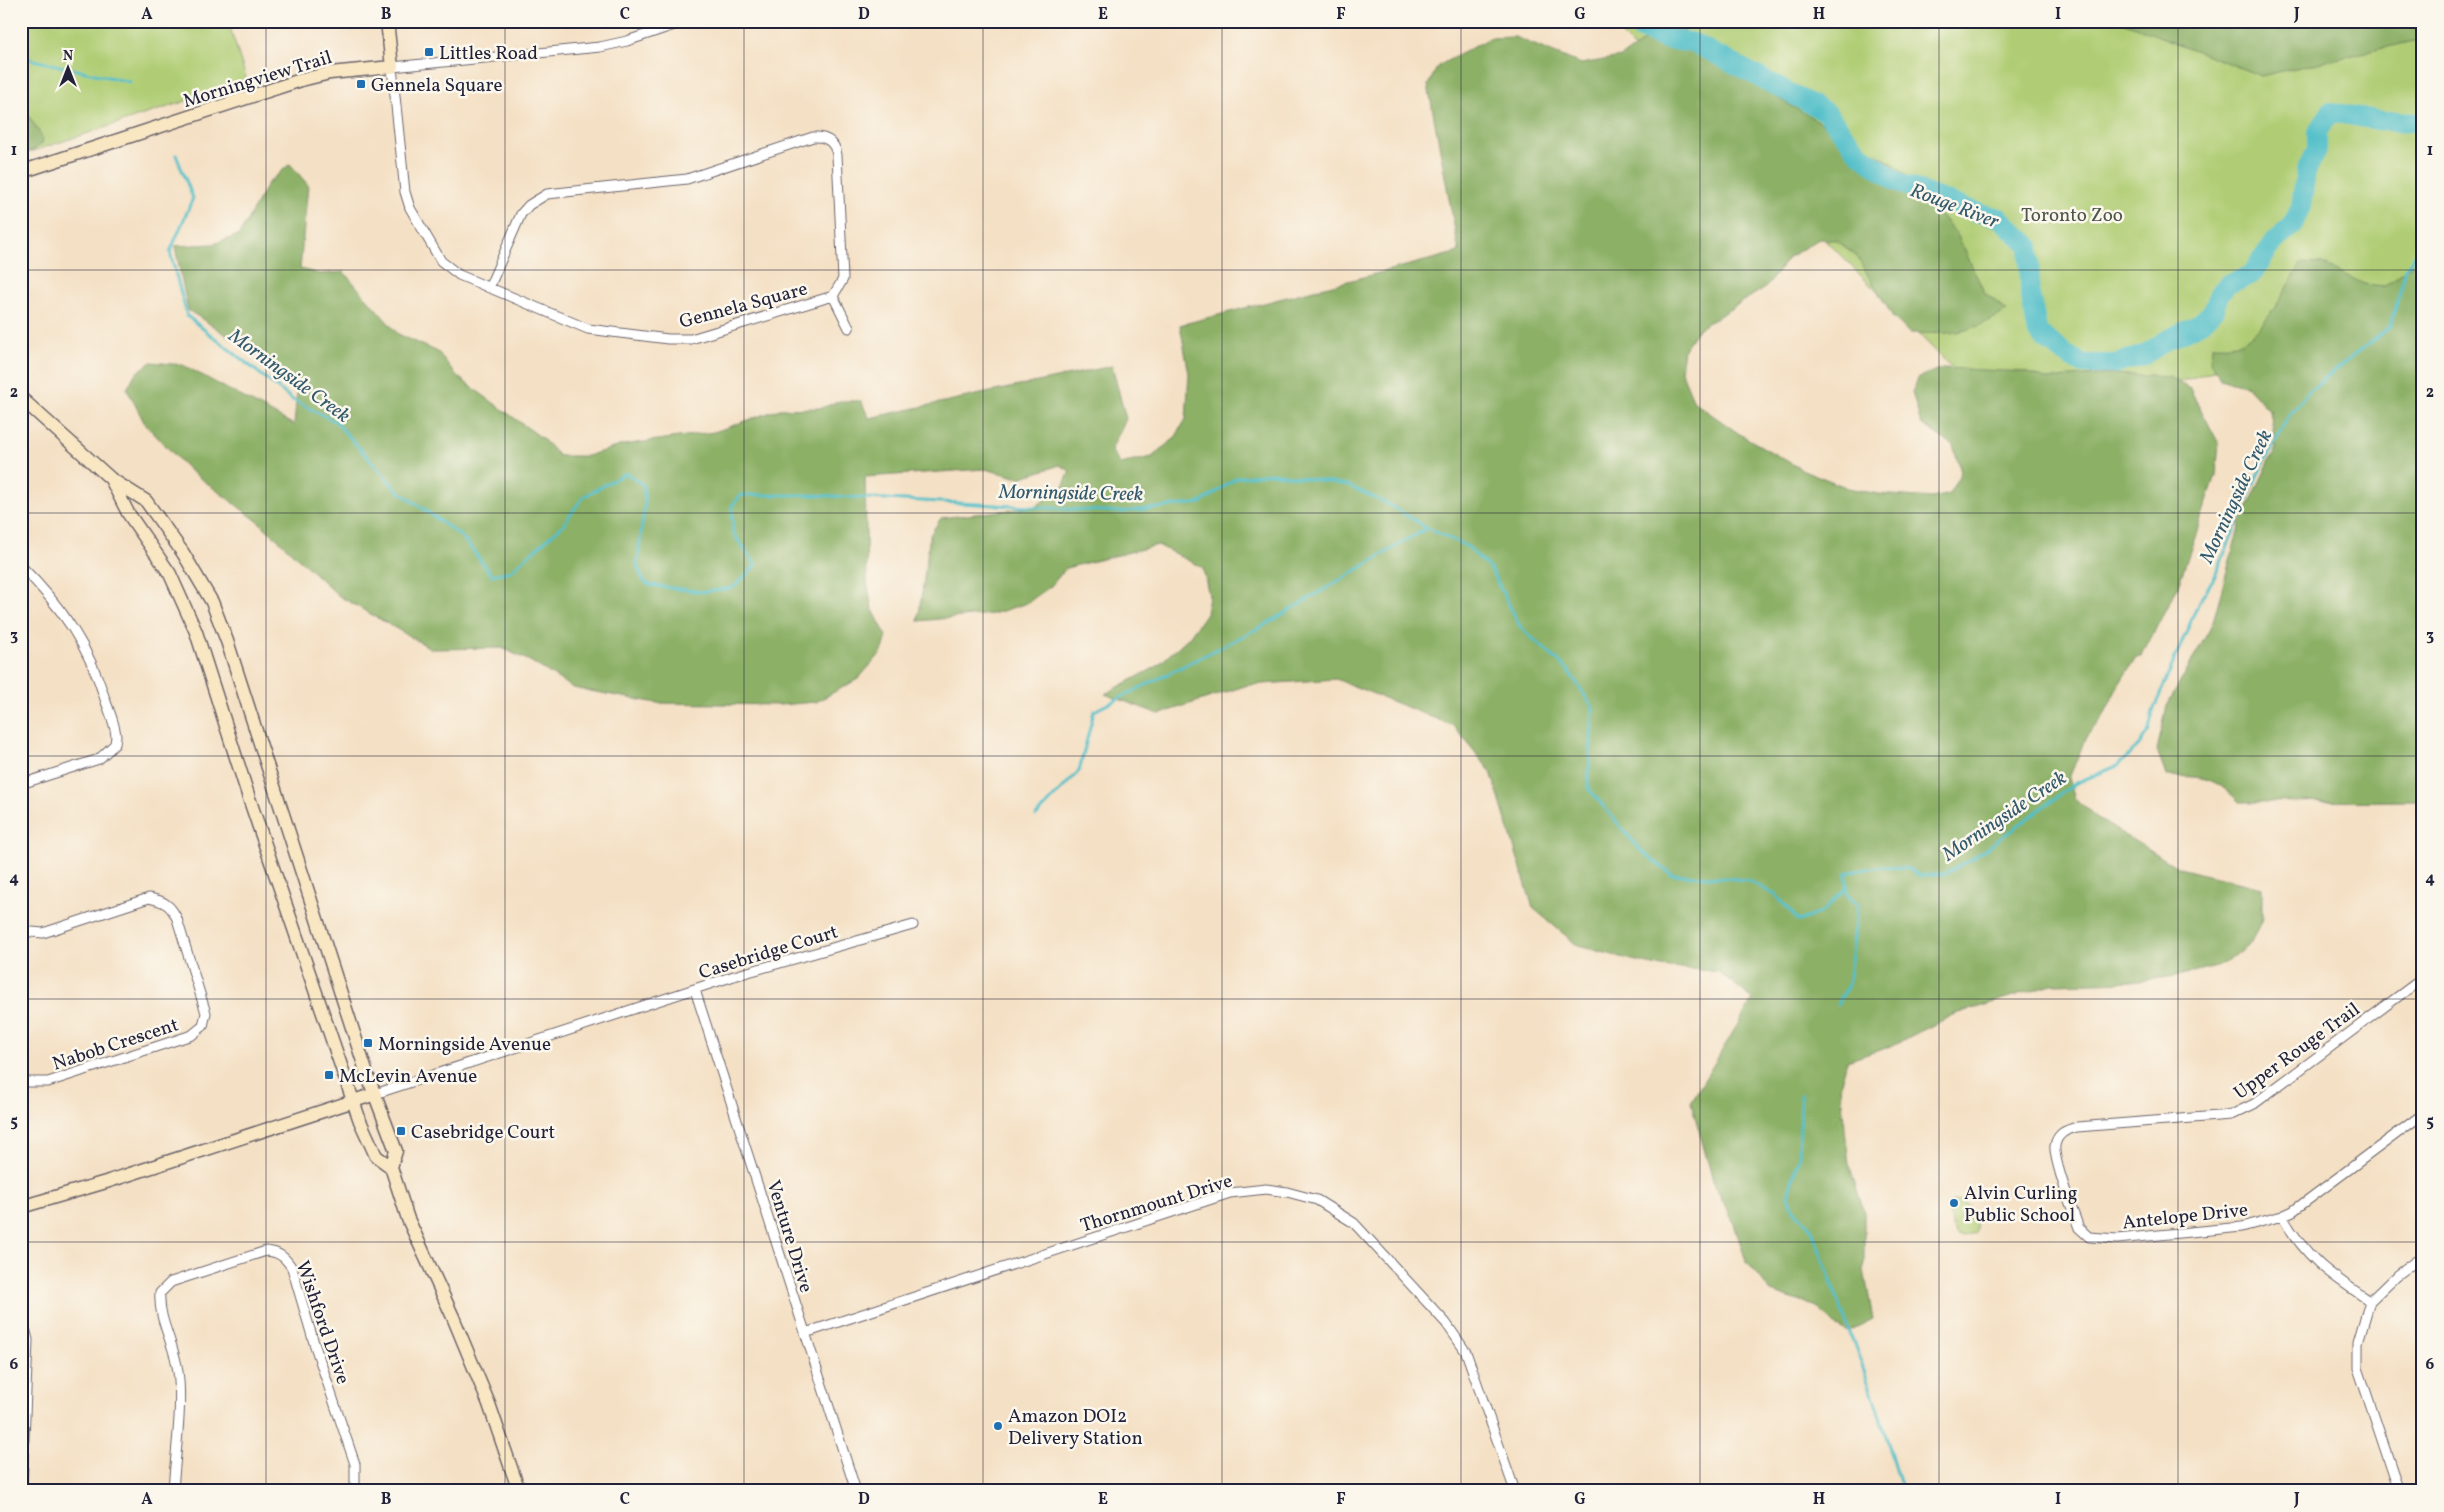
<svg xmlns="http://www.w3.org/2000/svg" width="2444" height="1512" viewBox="0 0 2444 1512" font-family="Vollkorn,serif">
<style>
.green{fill:#b0cd74;stroke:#697858}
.forest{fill:#8cb066;stroke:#576950}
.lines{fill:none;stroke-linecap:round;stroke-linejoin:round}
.stream{stroke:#52bfc9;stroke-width:3}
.river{stroke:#52bfc9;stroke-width:20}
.street-casing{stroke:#6c646b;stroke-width:11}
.secondary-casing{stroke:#6c646b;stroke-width:15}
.street{stroke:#fff;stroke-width:9}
.secondary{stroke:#f9e7c3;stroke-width:12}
.grid{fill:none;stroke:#22223b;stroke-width:1;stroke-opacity:0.55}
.poi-dot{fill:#1f6fb2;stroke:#fbf7ec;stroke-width:2}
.labels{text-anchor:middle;stroke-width:5;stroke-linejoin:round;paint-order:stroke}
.poi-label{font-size:19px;fill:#22223b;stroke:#fbf7ec;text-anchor:start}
.street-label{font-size:19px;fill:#22223b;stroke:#fbf7ec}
.park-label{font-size:19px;fill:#4d554c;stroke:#fbf7ec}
.water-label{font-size:20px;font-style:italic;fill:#33596d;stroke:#fbf7ec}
.neatline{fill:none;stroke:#22223b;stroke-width:2}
.grid-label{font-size:16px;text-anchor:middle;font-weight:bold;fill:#22223b}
</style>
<rect width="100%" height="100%" fill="#fbf7ec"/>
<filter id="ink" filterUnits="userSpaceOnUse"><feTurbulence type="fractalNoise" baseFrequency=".02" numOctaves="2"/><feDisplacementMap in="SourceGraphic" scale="10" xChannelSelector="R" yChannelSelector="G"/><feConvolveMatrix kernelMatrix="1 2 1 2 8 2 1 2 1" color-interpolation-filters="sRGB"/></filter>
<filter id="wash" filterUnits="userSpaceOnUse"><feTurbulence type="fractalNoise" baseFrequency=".0096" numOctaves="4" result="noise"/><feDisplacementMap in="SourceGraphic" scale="20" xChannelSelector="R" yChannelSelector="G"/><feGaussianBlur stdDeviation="1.12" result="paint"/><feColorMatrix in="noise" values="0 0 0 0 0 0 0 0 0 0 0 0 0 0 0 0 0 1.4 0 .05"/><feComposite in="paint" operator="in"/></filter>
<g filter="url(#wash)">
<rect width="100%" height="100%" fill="#f4e0c4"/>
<path class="green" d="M21,21H228L247,81L21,155Z
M1608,21H2423V303L2018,434Z
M1957,1200C1972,1203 1980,1220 1975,1234L1963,1237L1955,1234L1947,1205L1950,1202Z"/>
<path class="forest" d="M2120,21H2423V39L2261,76Z
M1671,22L1781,100L1892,163L1914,183L1958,236L1984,292L2007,311C1966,335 1955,334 1909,333L1893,317L1856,255L1836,240L1819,239L1789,257L1766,287L1698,329L1684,349L1681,371L1694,402L1738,433L1801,469L1848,488L1878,494L1932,498L1949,494L1961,472L1953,445L1921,424L1912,392L1919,377L1942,368L2025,372L2046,379L2111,374L2169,377L2190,389L2219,444L2216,475L2178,586L2141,657H2136L2118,686L2103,717L2086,737L2069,778L2075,799L2100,820L2179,868L2262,888V919L2251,943L2224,964L2182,975L2132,982L2052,984L1953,1015L1889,1047L1847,1061L1840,1086L1849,1164L1864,1212V1270L1873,1319L1847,1332L1836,1326L1817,1307L1771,1292L1746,1261L1733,1221L1714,1184L1691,1102L1753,999L1719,972L1652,965L1578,946L1533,908L1491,772L1454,726L1336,679L1248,685L1159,714L1105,694L1156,667L1189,637L1206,613L1209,596L1203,568L1158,545L1066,568L1051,586L1027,603L993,614L918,621L930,535L941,518L1035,507L1063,487L1070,471L1060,465L1019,478L985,469L865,477L867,582L872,608L887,637L882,652L858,679L816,702L779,705L657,703L573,688L530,661L502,648L432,649L339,596L260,523L188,469L145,424L127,389L135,374L151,362L183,365L294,425L298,381L188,310L175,246L213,244L239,235L268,183L290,164L308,185L300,269L320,274L344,272L398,334L438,352L458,377L543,439L559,456H587L623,445L714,432L780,409L821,408L840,401H861L869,418L1112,366L1126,419L1111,450L1120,464L1152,457L1175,438L1186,419L1189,374L1180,325L1459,252L1428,85L1438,66L1490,38L1515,37L1581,64L1621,57Z
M21,104L43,138L42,144L21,157Z
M2423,256V801L2239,802C2213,775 2202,777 2166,776L2157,750L2167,706L2212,625L2240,524L2276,447L2270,411L2245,385L2220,379L2211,361L2212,345C2219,345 2229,346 2236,344C2262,336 2289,286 2301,263L2322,264L2364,284L2385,286Z"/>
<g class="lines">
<path class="stream" d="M21,55L33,60L130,82
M176,155L193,198L170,252L187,316L293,400L336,422L396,489L462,537L492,575L511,571L563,525L583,497L626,473L643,485L645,502L637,565L643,580L649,585L703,592L733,588L756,565L733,533L732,506L741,495H812L1121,512L1201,503L1236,478L1272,473L1347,485L1388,504L1427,528L1468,547L1491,570L1521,628L1568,670L1593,708L1588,788L1641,851L1671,874L1747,880L1776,895L1799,921L1822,912L1848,886
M1036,816L1079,771L1094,711L1263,626L1427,528
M1837,1005L1848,985L1858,905L1847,895L1846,873L1881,866L1909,869L1920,876L1945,874L1972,859L2076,783L2117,766L2138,747L2149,730L2153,711L2199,602L2215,576L2257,476L2288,417L2310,390L2391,326L2406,268L2423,245
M1801,1094L1799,1157L1788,1196L1792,1207L1812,1230L1874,1398L1903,1491"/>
<path class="river" d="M1630,21L1643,30L1665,39L1694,43L1826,112L1860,154L1899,183L1976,212L2000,218L2029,246L2030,294L2038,333L2065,354L2083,364H2114L2144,355L2167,340L2199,324L2214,310L2219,294L2228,284L2251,275L2274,242L2292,226L2301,207L2306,171L2317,150V132L2331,112L2382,121L2423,122"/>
</g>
</g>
<g filter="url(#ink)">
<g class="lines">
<g class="street-casing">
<path id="street" d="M489,288L521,214L529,205L547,194L687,179L813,137C826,136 835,142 837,155L843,279L833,296L691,339H668L588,329L459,275L441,261L410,208L405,192L392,67L600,47L627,41L686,21
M833,296L849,328
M21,566C62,607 89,646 106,702C110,713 115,724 116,736L115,744L99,759L21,784
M21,931L43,933L149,898C164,901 171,905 177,919L206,1013L203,1026L192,1035L48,1082H21
M2423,978L2254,1104L2231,1115L2077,1127C2066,1130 2057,1133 2055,1146C2053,1159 2073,1212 2079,1228L2089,1237L2117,1239L2242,1227L2282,1216L2293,1211L2423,1114
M695,990L856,1491
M375,1094L734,976L913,925
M2282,1216C2306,1259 2331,1275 2370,1301
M21,1327L26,1332L28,1340L22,1491
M805,1333L1230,1193L1266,1189L1287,1192L1317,1200L1354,1223L1446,1323L1466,1352L1515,1491
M173,1491C175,1455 183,1406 178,1372C175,1344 158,1321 160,1293L171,1282L266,1251C279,1252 285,1257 292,1268L314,1343L355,1464V1491
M2399,1491L2358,1368V1342L2370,1301L2397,1275L2423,1256"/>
</g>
<g class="secondary-casing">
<path id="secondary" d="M21,172L301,80L330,73L392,67L387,21
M21,398L111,479L146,501L183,553L212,602L227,641L367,1074L396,1151L391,1167
M111,479L128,513L170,574L196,632L249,798L360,1121L376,1156L391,1167L408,1219L453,1317L489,1404L519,1491
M21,1207L106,1182L375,1094"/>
</g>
<use href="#street" class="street"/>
<use href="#secondary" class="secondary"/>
</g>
</g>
<path class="grid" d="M266,21V1491M505,21V1491M744,21V1491M983,21V1491M1222,21V1491M1461,21V1491M1700,21V1491M1939,21V1491M2178,21V1491M21,270H2423M21,513H2423M21,756H2423M21,999H2423M21,1242H2423"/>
<g class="poi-dot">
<rect x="424" y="47" width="10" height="10" rx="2.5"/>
<rect x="356" y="79" width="10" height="10" rx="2.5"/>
<rect x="363" y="1038" width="10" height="10" rx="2.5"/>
<rect x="324" y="1070" width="10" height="10" rx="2.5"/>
<rect x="396" y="1126" width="10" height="10" rx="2.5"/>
<circle cx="1954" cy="1203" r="5"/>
<circle cx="998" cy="1426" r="5"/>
</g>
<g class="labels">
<g class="poi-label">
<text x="439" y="59">Littles Road</text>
<text x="371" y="91">Gennela Square</text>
<text x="378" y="1050">Morningside Avenue</text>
<text x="339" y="1082">McLevin Avenue</text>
<text x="411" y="1138">Casebridge Court</text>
<text x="1964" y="1199">Alvin Curling<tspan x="1964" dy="22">Public School</tspan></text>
<text x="1008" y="1422">Amazon DOI2<tspan x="1008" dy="22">Delivery Station</tspan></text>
</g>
<g class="street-label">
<text transform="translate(257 78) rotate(-17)" y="7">Morningview Trail</text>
<text transform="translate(743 304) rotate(-15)" y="7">Gennela Square</text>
<text transform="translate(768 951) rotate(-17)" y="7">Casebridge Court</text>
<text transform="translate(115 1043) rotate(-18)" y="7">Nabob Crescent</text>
<text transform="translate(2296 1050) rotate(-36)" y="7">Upper Rouge Trail</text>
<text transform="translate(1156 1202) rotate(-17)" y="7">Thornmount Drive</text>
<text transform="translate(2185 1215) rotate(-6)" y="7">Antelope Drive</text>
<text transform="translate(791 1236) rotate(73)" y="7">Venture Drive</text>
<text transform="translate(324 1322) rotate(71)" y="7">Wishford Drive</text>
</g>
<g class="park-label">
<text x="2072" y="221">Toronto Zoo</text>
</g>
<g class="water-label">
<text transform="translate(1955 205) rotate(21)" y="7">Rouge River</text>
<text transform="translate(290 375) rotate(36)" y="7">Morningside Creek</text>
<text transform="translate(1071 492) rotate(1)" y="7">Morningside Creek</text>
<text transform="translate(2235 496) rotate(-65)" y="7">Morningside Creek</text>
<text transform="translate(2004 815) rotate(-34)" y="7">Morningside Creek</text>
</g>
</g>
<rect width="2444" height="1512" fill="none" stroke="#fbf7ec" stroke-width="55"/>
<g transform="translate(68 68)" stroke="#fbf7ec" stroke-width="4" paint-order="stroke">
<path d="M0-4L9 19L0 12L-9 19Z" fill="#22223b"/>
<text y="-8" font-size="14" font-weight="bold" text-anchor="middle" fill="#22223b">N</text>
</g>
<rect x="28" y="28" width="2388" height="1456" class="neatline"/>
<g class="grid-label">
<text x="147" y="19">A</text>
<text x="386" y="19">B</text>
<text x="625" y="19">C</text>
<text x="864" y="19">D</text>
<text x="1103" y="19">E</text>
<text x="1341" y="19">F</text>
<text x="1580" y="19">G</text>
<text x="1819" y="19">H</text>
<text x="2058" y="19">I</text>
<text x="2297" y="19">J</text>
<text x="14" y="155">1</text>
<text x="2430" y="155">1</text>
<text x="14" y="397">2</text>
<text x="2430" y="397">2</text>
<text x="14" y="640">3</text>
<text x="2430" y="640">3</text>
<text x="14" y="883">4</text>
<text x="2430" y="883">4</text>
<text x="14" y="1126">5</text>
<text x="2430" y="1126">5</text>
<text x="14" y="1369">6</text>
<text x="2430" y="1369">6</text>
<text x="147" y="1504">A</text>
<text x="386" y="1504">B</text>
<text x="625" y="1504">C</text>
<text x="864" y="1504">D</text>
<text x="1103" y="1504">E</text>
<text x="1341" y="1504">F</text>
<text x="1580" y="1504">G</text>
<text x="1819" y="1504">H</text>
<text x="2058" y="1504">I</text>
<text x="2297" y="1504">J</text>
</g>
</svg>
